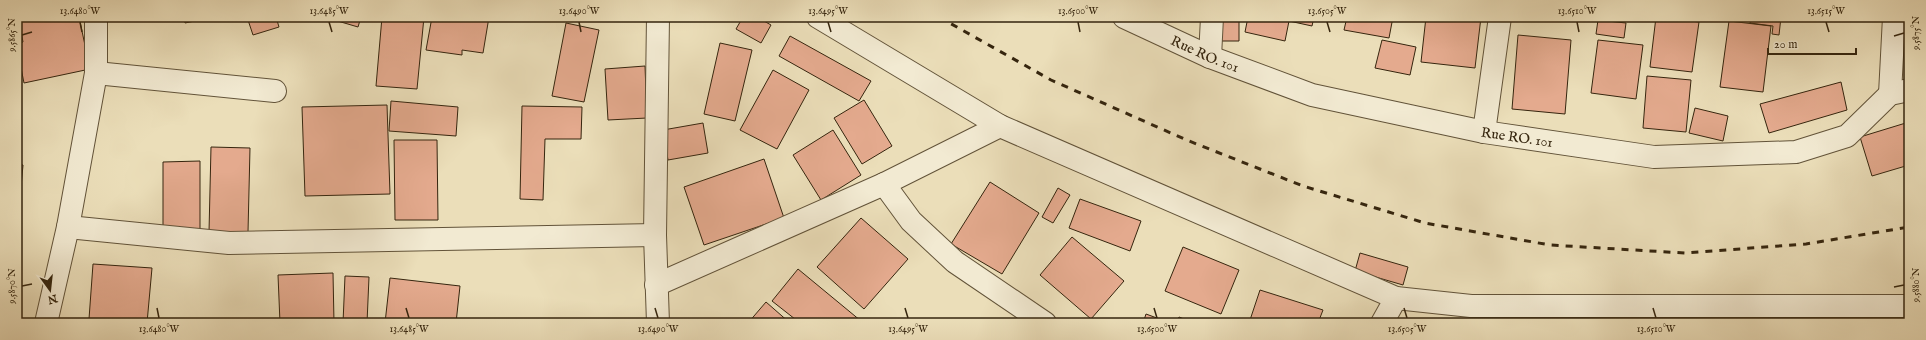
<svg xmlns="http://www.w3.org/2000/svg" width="1926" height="340" viewBox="0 0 1926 340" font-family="'IM FELL English',serif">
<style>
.building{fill:#e4aa8e;stroke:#35250e}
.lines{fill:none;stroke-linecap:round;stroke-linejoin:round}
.street-casing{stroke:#625339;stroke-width:24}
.street{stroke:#f2ead2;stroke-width:22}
.rail{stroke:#35250e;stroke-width:3;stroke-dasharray:7 7;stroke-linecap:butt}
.ticks{fill:none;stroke:#35250e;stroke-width:1.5}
.labels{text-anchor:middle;stroke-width:3;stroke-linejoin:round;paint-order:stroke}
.street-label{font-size:14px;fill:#35250e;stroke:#f2ead2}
.neatline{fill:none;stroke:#35250e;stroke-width:1.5}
.ticks-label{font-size:10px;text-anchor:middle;fill:#35250e}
</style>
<rect width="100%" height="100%" fill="#ebdeb9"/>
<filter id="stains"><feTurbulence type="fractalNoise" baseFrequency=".005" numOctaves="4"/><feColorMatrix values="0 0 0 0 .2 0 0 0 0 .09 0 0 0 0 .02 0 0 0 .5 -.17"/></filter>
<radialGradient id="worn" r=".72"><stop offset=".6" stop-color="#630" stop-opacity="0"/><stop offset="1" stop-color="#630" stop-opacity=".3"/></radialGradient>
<path class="building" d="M42,17H79L90,69L24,83L20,63L17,64V44L23,42L19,21Z
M184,17H214L185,23Z
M247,17H276L279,27L253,35Z
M324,17H361L358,27Z
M382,17H424L417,89L376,86Z
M432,17H489L483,53L462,50V55L426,50Z
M743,17H757L771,25L761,43L736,29Z
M1217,17H1239V41H1216Z
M1248,17H1314L1312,26L1289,21L1285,41L1245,32Z
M1347,17H1393L1389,38L1344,30Z
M1426,17H1481L1475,68L1421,62Z
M1656,17L1699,22L1692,72L1650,67Z
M1751,17H1781L1779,35L1772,34L1773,26L1750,23Z
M1598,20L1626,23L1624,38L1596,34Z
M1729,21L1771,26L1763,92L1720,87Z
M566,23L599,30L584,102L552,96Z
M1518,35L1571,40L1565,114L1512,109Z
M790,36L871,81L859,101L779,56Z
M1382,40L1416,47L1410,75L1375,68Z
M1598,40L1643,45L1636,99L1591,93Z
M720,43L752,50L735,121L704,114Z
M645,66L647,118L608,120L605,69Z
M773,70L809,90L777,149L740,130Z
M1647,76L1691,80L1686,132L1643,128Z
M1841,82L1847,110L1769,133L1760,104Z
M864,100L892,146L862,164L834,118Z
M391,101L458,107L456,136L389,131Z
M387,105L390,194L305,196L302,107Z
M522,106L582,107L581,139H545L543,200L520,199Z
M1695,108L1728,116L1723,141L1689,133Z
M1909,122V165L1872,176L1860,137Z
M703,123L708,153L668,160L663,130Z
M833,130L861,175L821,200L793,155Z
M394,140H437L438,220H395Z
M211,147L250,148L248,232H209Z
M764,159L784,218L704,245L684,187Z
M200,161V234L163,235V162Z
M17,164L23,165L17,230Z
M990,182L1039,213L1002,274L951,244Z
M1058,188L1070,195L1053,223L1042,217Z
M1080,199L1141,221L1130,251L1069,228Z
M861,218L908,259L864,309L817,267Z
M1072,237L1124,281L1091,319L1040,275Z
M1183,247L1239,270L1221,314L1165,291Z
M1360,253L1408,267L1403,285L1355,271Z
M93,264L152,268L147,323L89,319Z
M798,269L861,321L859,323H800L772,301Z
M333,273L334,323H280L278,275Z
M345,276L369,277L367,323H343Z
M390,278L460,286L456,323H385Z
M1260,290L1323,310L1318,323H1249Z
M766,302L790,323H748Z
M1146,314L1165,321L1164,323H1143Z
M1179,317L1194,323H1176Z
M1824,320V323H1788Z"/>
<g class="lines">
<g class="street-casing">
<g id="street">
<path d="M658,17L655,235L658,323"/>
<path d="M818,17L1000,126L1396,298L1471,306H1909"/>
<path id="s1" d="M1124,17L1210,57L1312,95L1484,132L1654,157L1796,152L1847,136L1890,94L1909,90"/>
<path d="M1210,57L1212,17"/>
<path d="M96,73L275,91"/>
<path d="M1890,94L1894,17"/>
<path d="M1484,132L1500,17"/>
<path d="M884,184L911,221L955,262L1045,323"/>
<path d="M68,227L229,243L655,235"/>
<path d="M656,285L884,184L1000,126"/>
<path d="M46,323L68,227L96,73V17"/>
<path d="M1382,323L1396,298"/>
</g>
</g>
<use href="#street" class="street"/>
<path class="rail" d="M939,17L1051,80L1189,141L1303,186L1425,223L1550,245L1685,253L1806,244L1909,227"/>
</g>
<path class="ticks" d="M80,22L82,32M329,22L332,32M579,22L581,32M828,22L831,32M1078,22L1080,32M1327,22L1330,32M1577,22L1579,32M1826,22L1829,32M22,35L32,32M1894,36L1904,33M22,286L32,284M1894,287L1904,285M157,308L159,318M406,308L409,318M655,308L658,318M905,308L908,318M1154,308L1157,318M1404,308L1407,318M1653,308L1656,318"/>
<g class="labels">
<g class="street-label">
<text dy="5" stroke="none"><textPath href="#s1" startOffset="89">Rue RO. 101</textPath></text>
<text dy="5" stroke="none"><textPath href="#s1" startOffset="413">Rue RO. 101</textPath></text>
</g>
</g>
<rect width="1926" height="340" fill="none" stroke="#ebdeb9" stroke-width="44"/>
<g transform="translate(50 290) rotate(165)" stroke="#f2ead2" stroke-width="3" paint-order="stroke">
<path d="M0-3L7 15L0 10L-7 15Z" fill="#35250e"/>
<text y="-6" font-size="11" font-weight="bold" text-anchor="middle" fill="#35250e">N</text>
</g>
<path d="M1768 48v6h88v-6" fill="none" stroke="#35250e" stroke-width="2"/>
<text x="1774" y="48" font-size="12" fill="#35250e" stroke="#f2ead2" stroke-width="3" paint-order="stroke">20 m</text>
<rect x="22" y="22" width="1882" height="296" class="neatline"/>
<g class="ticks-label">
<text x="80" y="14">13.6480°W</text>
<text x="329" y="14">13.6485°W</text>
<text x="579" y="14">13.6490°W</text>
<text x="828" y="14">13.6495°W</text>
<text x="1078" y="14">13.6500°W</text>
<text x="1327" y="14">13.6505°W</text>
<text x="1577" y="14">13.6510°W</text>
<text x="1826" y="14">13.6515°W</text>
<text transform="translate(1915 33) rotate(-90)" y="4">9.5875°N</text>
<text transform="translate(11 35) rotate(-90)" y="4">9.5865°N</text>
<text transform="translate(1915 285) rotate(-90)" y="4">9.5880°N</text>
<text transform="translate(11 286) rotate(-90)" y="4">9.5870°N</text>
<text x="159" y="332">13.6480°W</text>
<text x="409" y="332">13.6485°W</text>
<text x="658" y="332">13.6490°W</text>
<text x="908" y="332">13.6495°W</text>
<text x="1157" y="332">13.6500°W</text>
<text x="1407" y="332">13.6505°W</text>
<text x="1656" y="332">13.6510°W</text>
</g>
<rect width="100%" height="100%" filter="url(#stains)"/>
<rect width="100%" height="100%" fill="url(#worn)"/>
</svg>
